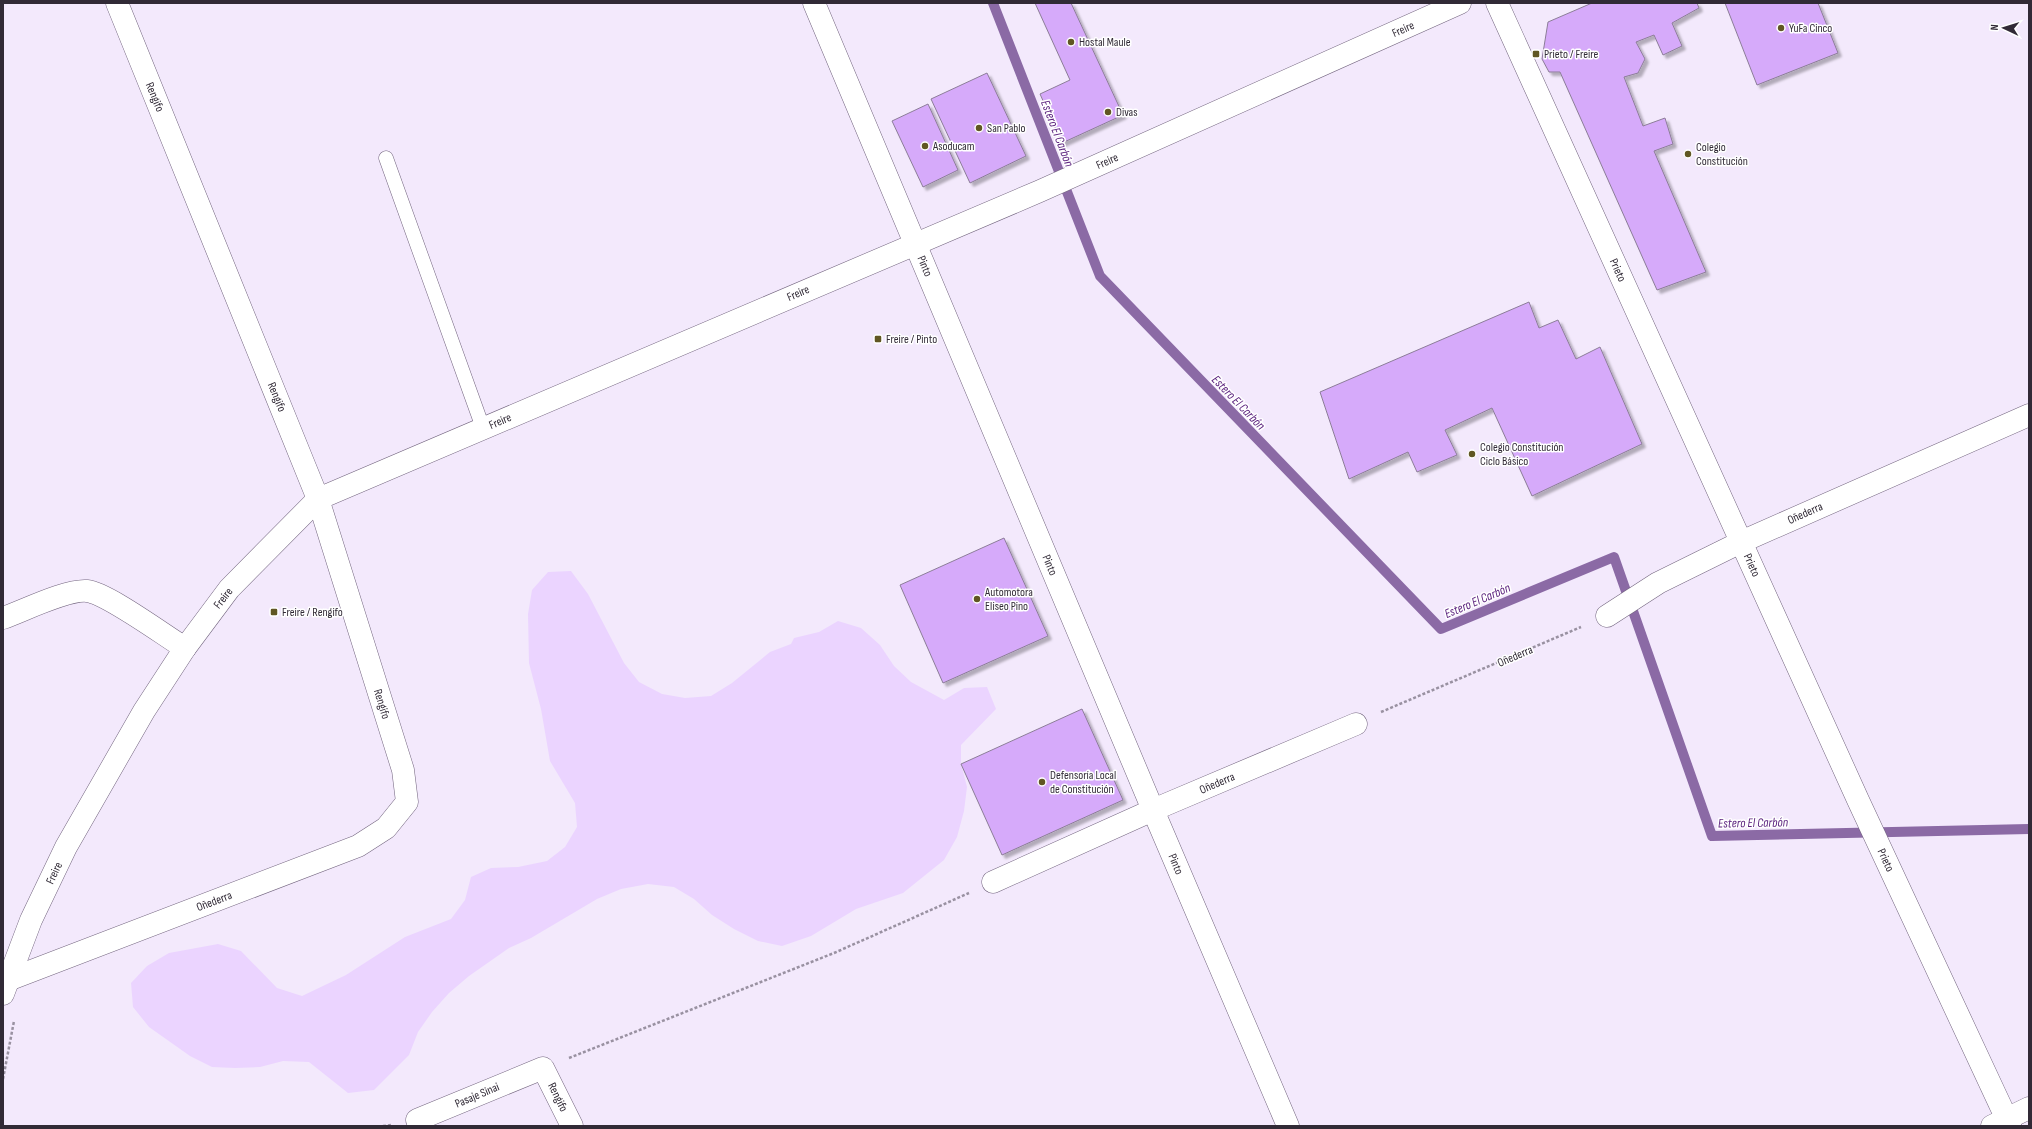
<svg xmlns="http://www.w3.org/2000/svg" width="2032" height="1129" viewBox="0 0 2032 1129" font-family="'Sofia Sans Condensed',sans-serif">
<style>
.green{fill:#ebd4ff}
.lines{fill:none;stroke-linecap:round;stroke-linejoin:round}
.stream{stroke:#8b6aa5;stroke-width:10}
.building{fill:#d6aafa;stroke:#8c7d98;filter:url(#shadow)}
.lane-casing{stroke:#73657f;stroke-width:15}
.street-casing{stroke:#73657f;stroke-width:23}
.secondary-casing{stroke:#73657f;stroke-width:23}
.path{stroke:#9991a1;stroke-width:2.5;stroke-dasharray:3 2;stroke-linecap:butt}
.lane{stroke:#fff;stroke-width:14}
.street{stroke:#fff;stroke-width:22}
.secondary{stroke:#fff;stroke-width:22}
.poi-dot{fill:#605623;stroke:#fff;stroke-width:1.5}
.labels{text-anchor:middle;stroke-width:3;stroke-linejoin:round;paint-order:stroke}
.poi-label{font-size:12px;fill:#312a36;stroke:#fff;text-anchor:start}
.street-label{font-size:12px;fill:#312a36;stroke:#fff}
.water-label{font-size:13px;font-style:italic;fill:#5b227e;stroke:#fff}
</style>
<defs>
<filter id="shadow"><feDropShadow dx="3.5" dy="3.5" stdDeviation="1" flood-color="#0004"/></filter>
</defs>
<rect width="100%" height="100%" fill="#f3e9fc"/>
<path class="green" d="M571,571L588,594L624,663L639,682L662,694L685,698L711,696L732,683L770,652L791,644L794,638L819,632L838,621L861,628L880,645L894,666L911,682L944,700L964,688L987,687L996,709L961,745V764L967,787L964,811L957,837L944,860L903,893L856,909L811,936L782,946L758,941L734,929L712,915L694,899L674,887L648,884L621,889L597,899L531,938L509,948L469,976L449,993L432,1012L418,1032L409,1055L374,1090L348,1093L309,1062L283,1061L260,1067L235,1068L212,1067L190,1056L149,1027L133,1007L131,983L147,966L169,953L218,944L241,951L277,988L302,996L346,975L405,937L451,919L465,900L471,877L491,868L518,867L547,861L565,847L577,827L575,803L550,761L541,709L529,663L528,614L532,590L548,572Z"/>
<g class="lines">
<path class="stream" d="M993,3L1100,276L1441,629L1614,557L1712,836L2029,829"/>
</g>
<path class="building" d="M1035,3H1071L1123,115L1062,143L1040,94L1070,80Z
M1592,3H1697L1699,8L1672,23L1682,46L1663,55L1654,35L1636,42L1645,59L1638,73L1624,77L1643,126L1665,118L1673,144L1654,151L1706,272L1657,290L1560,72H1549L1542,59L1548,22Z
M1725,3H1818L1838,53L1757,85Z
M987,73L1026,156L970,183L931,99Z
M928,104L958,170L923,187L892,121Z
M1529,302L1539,328L1558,320L1576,359L1600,347L1642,444L1532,496L1492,408L1445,430L1457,455L1417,472L1408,452L1349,479L1320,392Z
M1004,538L1048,636L943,683L900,585Z
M1082,709L1123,800L1002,855L961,764Z"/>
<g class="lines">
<g class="lane-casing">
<path id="lane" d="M386,158L483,428"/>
</g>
<g class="street-casing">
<path id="street" d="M814,3L1153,810L1288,1126
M1607,616L1658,583L1741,542
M3,618C23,611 67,589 87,591C107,593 165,636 185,648
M993,882L1153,810L1356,724
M8,980L358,846L386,828L407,802L403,770L318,499
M420,1126L417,1120L543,1068L572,1126
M1992,1126L2029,1108"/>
</g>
<g class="secondary-casing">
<path id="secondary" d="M117,3L318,499
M1497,3L1858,800L2010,1126
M1741,542L2029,415
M3,994L31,920L66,847L144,711L185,648L229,589L318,499L1040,191L1460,3"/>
</g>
<path class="path" d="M1381,712L1581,627
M569,1058L834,953L969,893
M3,1079L14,1021
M383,1126L391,1125"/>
<use href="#lane" class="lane"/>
<use href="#street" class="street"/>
<use href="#secondary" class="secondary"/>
</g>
<g class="poi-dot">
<circle cx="1781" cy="28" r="4"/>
<circle cx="1071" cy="42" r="4"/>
<rect x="1532" y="50" width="8" height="8" rx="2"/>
<circle cx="1108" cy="112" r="4"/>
<circle cx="979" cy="128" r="4"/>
<circle cx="925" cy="146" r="4"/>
<circle cx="1688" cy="154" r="4"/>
<rect x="874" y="335" width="8" height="8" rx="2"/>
<circle cx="1472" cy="454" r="4"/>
<circle cx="977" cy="599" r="4"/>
<rect x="270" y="608" width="8" height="8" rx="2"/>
<circle cx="1042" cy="782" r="4"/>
</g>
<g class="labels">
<g class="poi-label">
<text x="1789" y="32">YuFa Cinco</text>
<text x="1079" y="46">Hostal Maule</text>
<text x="1544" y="58">Prieto / Freire</text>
<text x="1116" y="116">Divas</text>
<text x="987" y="132">San Pablo</text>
<text x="933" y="150">Asoducam</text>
<text x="1696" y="151">Colegio<tspan x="1696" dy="14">Constitución</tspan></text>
<text x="886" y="343">Freire / Pinto</text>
<text x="1480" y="451">Colegio Constitución<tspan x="1480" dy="14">Ciclo Básico</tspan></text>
<text x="985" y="596">Automotora<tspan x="985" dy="14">Eliseo Pino</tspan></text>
<text x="282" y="616">Freire / Rengifo</text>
<text x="1050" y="779">Defensoría Local<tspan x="1050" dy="14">de Constitución</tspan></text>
</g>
<g class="street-label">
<text transform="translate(1403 29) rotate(-24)" y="4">Freire</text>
<text transform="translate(155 97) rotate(68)" y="4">Rengifo</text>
<text transform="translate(1107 161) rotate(-24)" y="4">Freire</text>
<text transform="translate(925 266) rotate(67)" y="4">Pinto</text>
<text transform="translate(1618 270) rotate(66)" y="4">Prieto</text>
<text transform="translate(798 293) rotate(-23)" y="4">Freire</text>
<text transform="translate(277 397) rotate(68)" y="4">Rengifo</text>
<text transform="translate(500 421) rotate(-23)" y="4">Freire</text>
<text transform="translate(1805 513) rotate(-24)" y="4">Oñederra</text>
<text transform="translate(1050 565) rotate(67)" y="4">Pinto</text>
<text transform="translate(1752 565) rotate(66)" y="4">Prieto</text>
<text transform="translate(223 598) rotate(-52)" y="4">Freire</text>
<text transform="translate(1515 656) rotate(-23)" y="4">Oñederra</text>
<text transform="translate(382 704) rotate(73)" y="4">Rengifo</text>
<text transform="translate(1217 783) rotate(-23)" y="4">Oñederra</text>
<text transform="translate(1886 860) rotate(65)" y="4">Prieto</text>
<text transform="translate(1176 864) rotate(67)" y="4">Pinto</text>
<text transform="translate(54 873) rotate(-65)" y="4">Freire</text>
<text transform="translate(214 901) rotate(-21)" y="4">Oñederra</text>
<text transform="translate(477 1095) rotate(-23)" y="4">Pasaje Sinai</text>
<text transform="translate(558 1097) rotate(64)" y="4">Rengifo</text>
</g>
<g class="water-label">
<text transform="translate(1058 133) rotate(69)" y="5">Estero El Carbón</text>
<text transform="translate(1239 402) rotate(46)" y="5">Estero El Carbón</text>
<text transform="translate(1477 600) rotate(-23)" y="5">Estero El Carbón</text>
<text transform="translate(1753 822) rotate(-1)" y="5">Estero El Carbón</text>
</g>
</g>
<rect width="2032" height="1129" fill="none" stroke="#312a36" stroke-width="8"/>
<g transform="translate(2004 28) rotate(274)" stroke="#ffffff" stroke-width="3" paint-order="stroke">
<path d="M0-3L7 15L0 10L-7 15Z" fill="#312a36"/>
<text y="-6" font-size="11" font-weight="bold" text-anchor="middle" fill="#312a36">N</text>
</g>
</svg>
